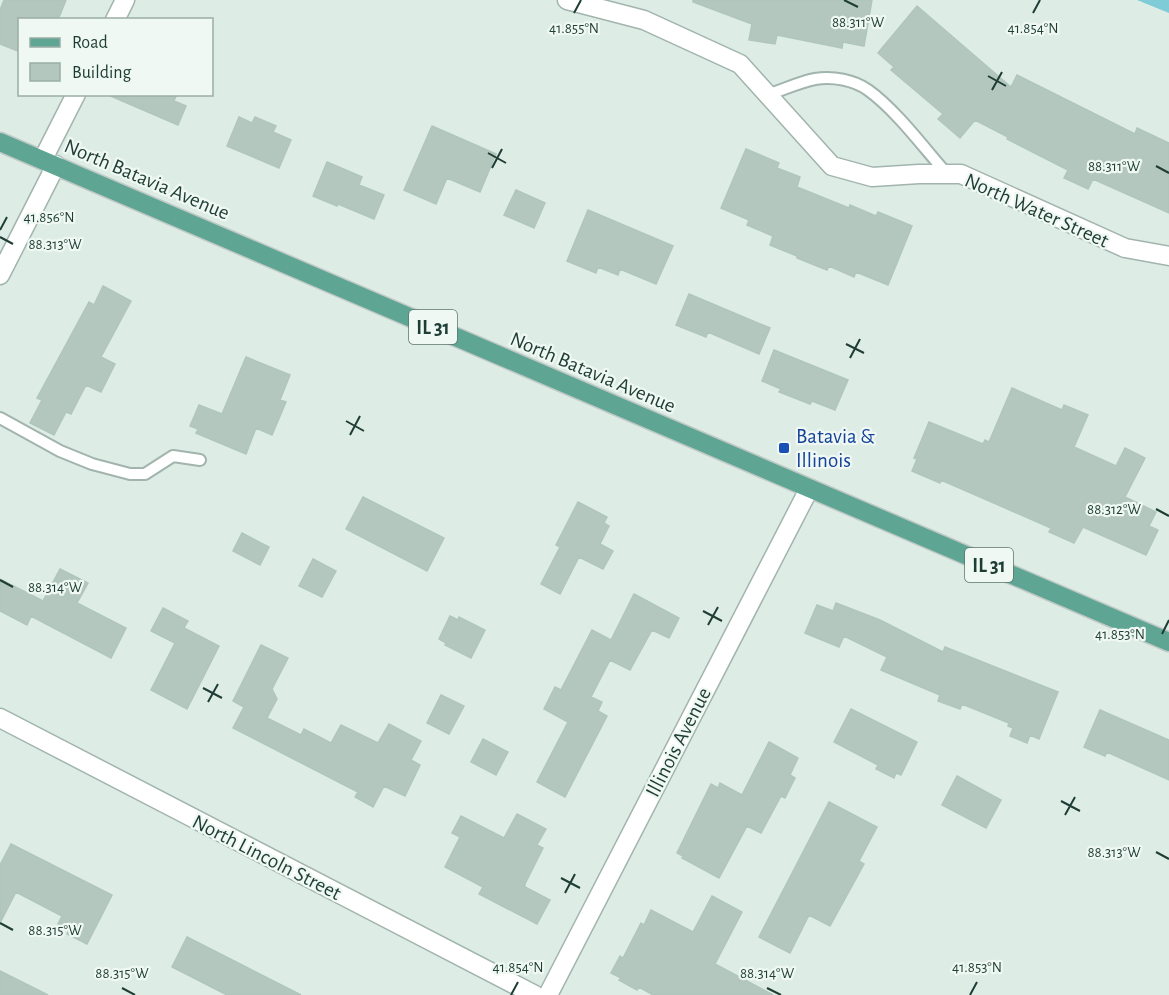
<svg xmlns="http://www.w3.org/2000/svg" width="1169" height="995" viewBox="0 0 1169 995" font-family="'Alegreya Sans',sans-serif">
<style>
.water{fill:#7fcbd8}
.building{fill:#b3c7bf;stroke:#b0c6bd;stroke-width:1.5}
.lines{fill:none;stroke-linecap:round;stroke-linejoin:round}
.lane-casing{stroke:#a1b4ad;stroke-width:14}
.street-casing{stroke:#a1b4ad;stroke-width:21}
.primary-casing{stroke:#c0c9c6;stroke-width:21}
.lane{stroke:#fff;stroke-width:10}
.street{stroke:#fff;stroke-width:18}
.primary{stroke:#5ea693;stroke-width:18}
.ticks{fill:none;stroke:#1e3d35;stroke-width:2}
.transit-dot{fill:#1a4fb4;stroke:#eff8f3;stroke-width:2}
.labels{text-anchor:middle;stroke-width:4.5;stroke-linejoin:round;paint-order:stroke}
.shield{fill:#eff8f3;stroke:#5d756e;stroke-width:1.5}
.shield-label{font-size:20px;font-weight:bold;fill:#1e3d35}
.street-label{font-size:21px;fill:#1e3d35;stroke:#eff8f3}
.transit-label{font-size:21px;fill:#164399;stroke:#eff8f3;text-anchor:start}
.ticks-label{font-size:15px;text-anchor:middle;fill:#1e3d35;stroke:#eff8f3;stroke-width:4.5;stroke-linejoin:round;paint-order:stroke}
</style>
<rect width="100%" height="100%" fill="#deece6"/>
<path class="water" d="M1137,0H1169V13Z"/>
<path class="building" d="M4,0H66L58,20H20V52L0,44V10Z
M693,0H872L864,46L843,42L842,48L777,35L775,44L749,40L752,24L693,2Z
M917,6L1011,87L1017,75L1135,134L1137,128L1169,143V213L1093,179L1088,189L1064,178L1068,170L1007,139L1008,137L975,120L960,138L938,119L943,114L891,70L894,67L878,53Z
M106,94H177L174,101L186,106L178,125Z
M239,117L252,123L255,117L276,126L273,132L291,140L279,168L227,146Z
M432,126L496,154L480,192L447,178L436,204L404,190Z
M746,149L779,163L777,168L800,177L797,187L849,208L850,205L876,216L878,212L912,226L888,285L856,272L854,277L829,266L827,270L797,258V256L770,245L773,236L747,225L749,220L721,208Z
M327,162L362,177L359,185L384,195L374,219L338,204L337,206L313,196Z
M516,190L545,203L534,228L504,215Z
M588,210L673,246L656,284L620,269L618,275L598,267L596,273L567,261Z
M103,286L131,301L101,357L115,364L101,392L86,385L71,414L66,412L54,435L30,423L42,400L37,398L89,302L94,305Z
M689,294L770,328L759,354L708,332L706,337L676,325Z
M774,350L848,380L835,410L812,401L810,404L779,392L781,389L762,381Z
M246,357L290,375L280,400L286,402L272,435L256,428L246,454L196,433L198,429L190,426L199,405L222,414Z
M1012,388L1062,410L1064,405L1088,415L1074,447L1116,466L1125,448L1145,458L1125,497L1156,512L1149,526L1158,530L1146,555L1083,527L1074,543L1049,532L1051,528L941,480L940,483L912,471L917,459L914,458L929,422L983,444L985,440L989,442Z
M363,497L444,538L427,571L346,529Z
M578,502L607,517L604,523L609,526L600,544L613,551L603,569L579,557L560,594L541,584L560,547L556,545Z
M242,533L269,547L260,565L233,551Z
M313,559L336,571L322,597L299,586Z
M60,569L88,583L77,603L126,628L111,658L31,616L27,625L0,611V579L43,601Z
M634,594L679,618L669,638L652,630L630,670L610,660L591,697L602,702L598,711L607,716L565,797L537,782L568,722L544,709L555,687L561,690L592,630L611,640Z
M836,603L880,620L943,652L945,647L1058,692L1039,739L1030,735L1027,743L1010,736L1013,728L1008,726L1009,723L962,704L960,709L938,701L940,695L881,670L887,657L844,636L839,647L805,633L817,605L833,611Z
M163,608L188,621L184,628L219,646L187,709L151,690L175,643L151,631Z
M450,616L458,620L459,617L485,630L471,658L445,645L446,643L439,639Z
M261,645L288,658L272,689L277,699L267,718L301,735L304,729L331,743L341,725L378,743L389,724L421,741L411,760L420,765L405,796L384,786L373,807L355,797L358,792L233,728L244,707L233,701Z
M441,695L464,706L449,734L427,723Z
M851,709L917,742L901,775L896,773L894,778L876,769L878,765L834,742Z
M1100,710L1169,740V780L1107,752L1105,756L1084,747Z
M483,739L508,752L496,775L471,762Z
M769,742L798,758L790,775L795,778L785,798L781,796L761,833L747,826L719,878L682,858L683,856L677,853L711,784L718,788L720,783L742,795Z
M957,776L1001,800L986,828L942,805Z
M829,802L877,827L859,861L864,864L830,926L809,915L790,953L759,937Z
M517,814L546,829L537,845L543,848L525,884V887L550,900L537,924L479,894L483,887L445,867L460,837L452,833L461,816L504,838Z
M11,844L112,895L87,944L67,934L69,930L58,924L62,916L16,892L0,923V865Z
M712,896L742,912L715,964L773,995H653L639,987L637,990L619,980L621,978L611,973L620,956L623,958L641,923L644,925L651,910L693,932Z
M187,937L246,967L301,995H227L172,967Z
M0,971L48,995H0Z"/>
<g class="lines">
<g class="lane-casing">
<path id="lane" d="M767,95C783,90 799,82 815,79C833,76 854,80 868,90C896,110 924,148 947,174
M0,418L60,451L92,464L130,474H145L173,456L200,460"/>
</g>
<g class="street-casing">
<path id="street" d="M567,0L644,20L740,64L832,166L872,177L919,174H961L1125,248L1169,256
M115,20L125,0
M43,159L76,94
M0,275L56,165
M0,718L535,995
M548,995L809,489"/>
</g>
<g class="primary-casing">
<path id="primary" d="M0,142L1169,642"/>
</g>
<use href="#lane" class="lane"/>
<use href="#street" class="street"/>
<use href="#primary" class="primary"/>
</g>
<path class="ticks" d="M844,0L858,7M574,13L581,0M1033,13L1040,0M988,76L1006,86M992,90L1002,72M488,153L506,163M1156,166L1169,173M492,168L502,149M0,230L7,217M0,237L13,244M846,344L864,353M850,358L860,339M346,421L364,431M350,435L360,416M1156,509L1169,516M0,580L13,587M703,611L722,621M708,625L718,607M1162,634L1169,620M203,688L222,698M208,702L218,684M1061,801L1080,811M1065,815L1075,797M1156,852L1169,859M561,878L580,888M565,893L575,874M0,923L13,930M122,988L135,995M767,988L781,995M511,995L518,982M970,995L977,982"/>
<rect class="transit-dot" x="778" y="442" width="12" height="12" rx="3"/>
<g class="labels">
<g class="shield">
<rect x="409" y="310" width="48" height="34" rx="4.5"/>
<rect x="965" y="548" width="48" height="34" rx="4.5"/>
</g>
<g class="shield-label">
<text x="433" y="334">IL 31</text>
<text x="989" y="572">IL 31</text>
</g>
<g class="street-label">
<text transform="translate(147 179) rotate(23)" y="7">North Batavia Avenue</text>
<text transform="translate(1037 210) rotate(24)" y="7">North Water Street</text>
<text transform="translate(593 372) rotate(23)" y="7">North Batavia Avenue</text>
<text transform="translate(678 742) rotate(-63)" y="7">Illinois Avenue</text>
<text transform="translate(267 857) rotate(27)" y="7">North Lincoln Street</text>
</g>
<g class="transit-label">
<text x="796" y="443">Batavia &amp;<tspan x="796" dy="24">Illinois</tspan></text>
</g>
</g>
<g class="ticks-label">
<text x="858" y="27">88.311°W</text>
<text x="574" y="33">41.855°N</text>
<text x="1033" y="33">41.854°N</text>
<text x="1114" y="171">88.311°W</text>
<text x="49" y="222">41.856°N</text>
<text x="55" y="249">88.313°W</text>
<text x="1114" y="514">88.312°W</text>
<text x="55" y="592">88.314°W</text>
<text x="1120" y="639">41.853°N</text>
<text x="1114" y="857">88.313°W</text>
<text x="55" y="935">88.315°W</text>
<text x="518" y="972">41.854°N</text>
<text x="977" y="972">41.853°N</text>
<text x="122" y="978">88.315°W</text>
<text x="767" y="978">88.314°W</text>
</g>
<rect x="18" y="18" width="195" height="78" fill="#eff8f3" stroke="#9bada7" stroke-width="1.5"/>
<rect x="30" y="38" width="30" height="9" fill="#5ea693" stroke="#9bada7" stroke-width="1.5"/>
<text x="72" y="48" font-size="18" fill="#1e3d35">Road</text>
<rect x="30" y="63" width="30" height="18" fill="#b3c7bf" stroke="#9bada7" stroke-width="1.5"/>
<text x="72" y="78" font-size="18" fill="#1e3d35">Building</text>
</svg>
